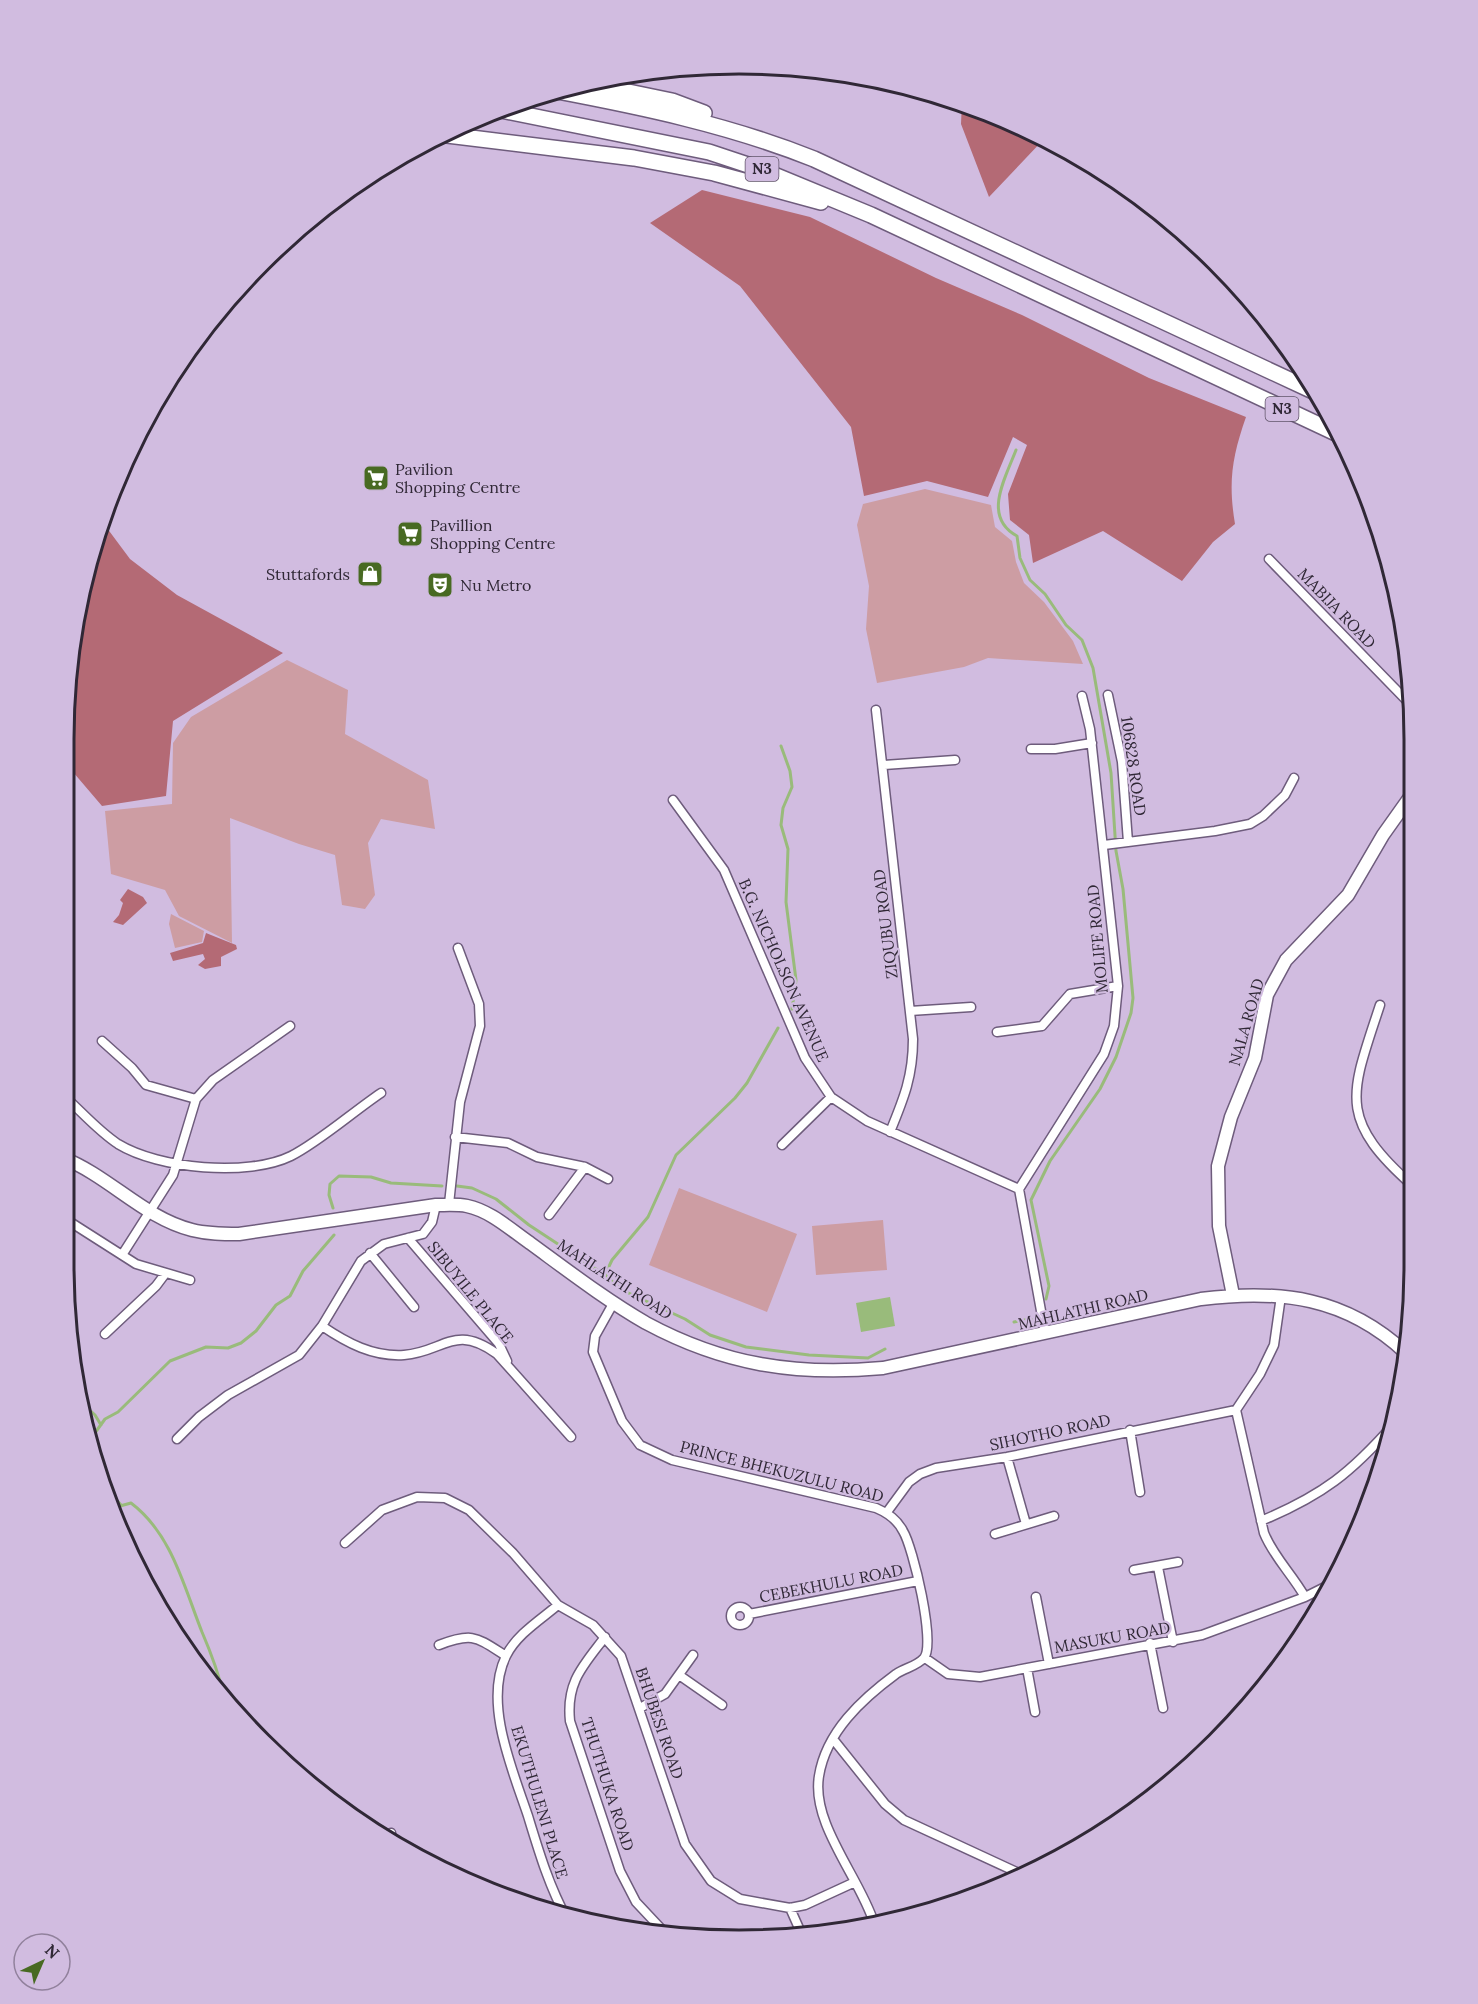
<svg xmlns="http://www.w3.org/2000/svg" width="1478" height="2004" viewBox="0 0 1478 2004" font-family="Lora,serif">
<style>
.green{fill:#cd9da3}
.forest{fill:#b46a75}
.water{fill:#99bb7b}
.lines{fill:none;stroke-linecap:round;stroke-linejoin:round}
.stream{stroke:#99bb7b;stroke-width:3}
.street-casing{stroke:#6e5c7c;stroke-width:11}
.secondary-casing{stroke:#6e5c7c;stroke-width:15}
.highway-casing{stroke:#6e5c7c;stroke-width:18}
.street{stroke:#fff;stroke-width:8}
.secondary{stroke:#fff;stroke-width:12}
.highway{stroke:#fff;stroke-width:15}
.labels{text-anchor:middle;stroke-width:4.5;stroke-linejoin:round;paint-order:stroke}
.shield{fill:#d1bce0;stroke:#605469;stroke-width:1.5}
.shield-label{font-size:15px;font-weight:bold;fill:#302836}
.poi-label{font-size:16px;fill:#302836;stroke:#d1bce0;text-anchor:start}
.street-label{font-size:16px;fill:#302836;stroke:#d1bce0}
.rim{fill:none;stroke:#302836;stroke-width:3}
</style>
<rect width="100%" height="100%" fill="#d1bce0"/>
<path class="green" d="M925,489L991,505L995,527L1012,541L1016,562L1024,583L1044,602L1073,641L1083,664L988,658L964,667L877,683L866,629L869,586L857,525L863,504Z
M287,660L348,690L345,734L428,780L435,829L381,819L368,843L375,895L365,909L342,905L335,855L299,844L230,818L232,943L179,916L165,890L111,874L105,811L172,804L173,743L191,717Z
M171,914L204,931L202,942L175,948L169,924Z
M679,1188L797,1234L767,1312L649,1265Z
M883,1220L887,1270L816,1275L812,1226Z"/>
<path class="forest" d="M962,101L1044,139L989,197L961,124Z
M702,190L810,217L936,278L1022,315L1149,378L1246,417C1232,457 1228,482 1235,524L1213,542L1182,581L1103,531L1033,563L1029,535L1010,520L1008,494L1027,445L1013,437L988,497L927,481L864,496L851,427L740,286L650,223Z
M101,520L130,559L177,595L283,653L173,721L166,796L102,806L73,772L64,770V695L86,564Z
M128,889L143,897L147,903L123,925L113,922L119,915L123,903L120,900Z
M206,933L236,945L237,949L221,957V966L205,969L198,965L205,959L203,954L173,961L170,953L203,943Z"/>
<path class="water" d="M890,1297L895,1326L861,1332L856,1303Z"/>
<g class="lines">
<path class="stream" d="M1016,450C1005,479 982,517 1017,536L1020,558L1030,580L1045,594L1066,625L1082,640L1093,668L1111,773L1116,851L1123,889L1133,998L1131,1013L1116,1057L1100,1089L1050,1161L1031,1200L1049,1286L1046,1299
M781,746L790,771L792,787L783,808L781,825L788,849L786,902L796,980L792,1009
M457,1186L472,1188L496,1199L529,1225L605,1275L622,1290L685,1319L710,1335L746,1347L809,1355L868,1358L885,1349
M333,1208L329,1195L330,1184L339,1176L371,1177L391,1183L442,1186
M605,1275L612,1260L648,1217L676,1155L735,1098L747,1083L778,1028
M1014,1322L1031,1319
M81,1402L95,1415L101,1425
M87,1444L105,1419L118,1412L170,1361L206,1347L228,1348L241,1343L256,1331L276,1305L290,1296L303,1271L334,1235
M100,1482L121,1505
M109,1509L131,1503C172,1534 184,1587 202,1632C211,1653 218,1671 223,1693"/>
<g class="street-casing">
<path id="street" d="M1269,559L1410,704
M1108,695L1122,762L1128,842
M876,710L913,1039C913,1076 904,1098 890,1132
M1031,749H1055L1092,743
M884,765L955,760
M673,800L724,870L805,1058L831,1097L867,1121L1019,1189
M1104,845L1215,831L1250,824L1263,816L1285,795L1294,778
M1380,1005C1351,1094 1336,1118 1413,1186
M910,1011L971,1007
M997,1032L1042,1026L1070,994L1118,986
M102,1041L132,1068L146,1085L196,1099
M63,1095C81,1111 98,1131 118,1144C159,1169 248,1177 291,1156C319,1142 354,1111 381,1093
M455,1137L508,1143L537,1157L585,1167L608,1179
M782,1145L831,1097
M449,1204L460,1102L480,1026L479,1004L458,948
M549,1215L585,1167
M67,1220L136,1264L190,1280
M408,1238L499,1344L507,1361
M370,1253L414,1307
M122,1255L173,1175L196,1099L213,1080L290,1026
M1281,1296L1274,1345L1260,1374L1236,1410L1264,1533C1273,1556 1292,1574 1305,1597L1333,1583
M614,1302L595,1336L593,1352L622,1421L640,1445L672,1460L876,1508C888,1513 897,1519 903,1531C913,1547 936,1644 924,1658C917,1666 905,1668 896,1674C862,1699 826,1732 819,1776C811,1824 860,1878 874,1923
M322,1326C347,1343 373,1357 404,1355C444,1352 454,1323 497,1354L571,1437
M1045,1333L1019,1189L1104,1054L1114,1026L1118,986L1090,729L1082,696
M105,1334L156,1286L165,1274
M1130,1430L1140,1492
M177,1439L199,1417L228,1395L299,1355L322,1326L361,1261L384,1244L423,1234L432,1222L436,1205
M1007,1457L1026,1524
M887,1512L909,1482L920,1474L936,1468L1007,1457L1236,1410
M1261,1521C1323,1495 1351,1473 1395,1423
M995,1534L1054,1516
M345,1543L382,1510L417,1497L445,1498L469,1510L513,1553L558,1605L593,1625L621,1656L685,1844L711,1881L740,1899L790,1908L805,1905L855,1882
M1158,1567L1173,1642
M1134,1570L1178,1562
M1036,1597L1049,1664
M558,1605C540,1620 516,1635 506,1656C483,1703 513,1771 528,1816C539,1852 549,1886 567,1919
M731 1616a9 9 0 1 1 18 0a9 9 0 1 1-18 0Z
M749,1614L918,1581
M605,1637C583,1666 566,1682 570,1721L620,1871L636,1902L667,1935
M1150,1643L1163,1708
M439,1645C473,1632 476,1637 506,1656
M925,1658L948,1674L980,1677L1202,1635L1305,1597
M1027,1668L1035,1712
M679,1675L722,1705
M640,1708L665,1694L693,1655
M833,1739L885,1804L904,1820L1023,1875
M390,1838L391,1833
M790,1908L802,1935"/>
</g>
<g class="secondary-casing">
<path id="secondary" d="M63,1158C109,1176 144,1218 192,1230C208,1234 223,1234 239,1234L436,1205C446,1205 457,1204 467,1206C491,1211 511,1230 530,1243C567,1270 606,1300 646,1323C724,1365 796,1376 883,1368L1201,1299C1280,1289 1346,1297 1406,1353
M1233,1295L1219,1226L1218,1166L1231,1117L1255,1058L1267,995L1286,960L1348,895L1383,835L1410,797"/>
</g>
<g class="highway-casing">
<path id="highway" d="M585,83L672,101L704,113
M552,90C642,107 729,125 814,159L1311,390
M501,110L709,152L757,168L871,215L1336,433
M439,134L634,158L714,173L821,202"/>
</g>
<use href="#street" class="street"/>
<use href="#secondary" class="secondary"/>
<use href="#highway" class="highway"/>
</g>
<defs>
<g id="supermarket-square" transform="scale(1.35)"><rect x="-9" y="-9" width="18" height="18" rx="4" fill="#486a22" stroke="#d1bce0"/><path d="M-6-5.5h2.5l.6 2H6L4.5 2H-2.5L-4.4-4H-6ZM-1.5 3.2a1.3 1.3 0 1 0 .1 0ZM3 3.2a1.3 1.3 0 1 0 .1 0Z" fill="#fff"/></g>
<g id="shop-square" transform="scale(1.35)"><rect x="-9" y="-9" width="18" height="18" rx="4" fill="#486a22" stroke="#d1bce0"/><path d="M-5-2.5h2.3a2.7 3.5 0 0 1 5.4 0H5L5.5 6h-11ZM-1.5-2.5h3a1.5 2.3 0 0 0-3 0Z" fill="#fff"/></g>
<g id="theatre-square" transform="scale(1.35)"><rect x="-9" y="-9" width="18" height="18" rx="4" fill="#486a22" stroke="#d1bce0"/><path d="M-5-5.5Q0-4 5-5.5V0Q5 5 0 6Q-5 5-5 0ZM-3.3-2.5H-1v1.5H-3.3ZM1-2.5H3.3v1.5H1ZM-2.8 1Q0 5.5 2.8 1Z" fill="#fff"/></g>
</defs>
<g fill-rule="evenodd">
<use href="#supermarket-square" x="376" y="478"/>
<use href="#supermarket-square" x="410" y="534"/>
<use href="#shop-square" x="370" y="574"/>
<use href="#theatre-square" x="440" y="585"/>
</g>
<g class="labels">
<g class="shield">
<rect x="745.5" y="157" width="33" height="24" rx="4.5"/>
<rect x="1265.5" y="397" width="33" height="24" rx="4.5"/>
</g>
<g class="shield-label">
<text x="762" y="174">N3</text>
<text x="1282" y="414">N3</text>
</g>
<g class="poi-label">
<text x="395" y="475">Pavilion<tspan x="395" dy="18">Shopping Centre</tspan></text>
<text x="430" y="531">Pavillion<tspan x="430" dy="18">Shopping Centre</tspan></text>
<text x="350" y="580" text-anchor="end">Stuttafords</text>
<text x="460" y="591">Nu Metro</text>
</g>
<g class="street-label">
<text transform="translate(1337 608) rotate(46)" y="6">MABIJA ROAD</text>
<text transform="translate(1134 766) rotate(82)" y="6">106828 ROAD</text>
<text transform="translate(885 924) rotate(-97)" y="6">ZIQUBU ROAD</text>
<text transform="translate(1097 939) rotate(-95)" y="6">MOLIFE ROAD</text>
<text transform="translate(784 970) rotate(66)" y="6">B.G. NICHOLSON AVENUE</text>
<text transform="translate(1246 1022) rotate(-74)" y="6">NALA ROAD</text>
<text transform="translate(615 1279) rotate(33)" y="6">MAHLATHI ROAD</text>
<text transform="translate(471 1292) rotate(51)" y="6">SIBUYILE PLACE</text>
<text transform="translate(1083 1309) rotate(-13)" y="6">MAHLATHI ROAD</text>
<text transform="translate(1050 1432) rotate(-12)" y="6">SIHOTHO ROAD</text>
<text transform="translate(782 1471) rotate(14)" y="6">PRINCE BHEKUZULU ROAD</text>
<text transform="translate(831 1583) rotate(-11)" y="6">CEBEKHULU ROAD</text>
<text transform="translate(1112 1637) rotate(-10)" y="6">MASUKU ROAD</text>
<text transform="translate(660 1723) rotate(71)" y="6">BHUBESI ROAD</text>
<text transform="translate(608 1784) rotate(72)" y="6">THUTHUKA ROAD</text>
<text transform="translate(540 1802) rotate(73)" y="6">EKUTHULENI PLACE</text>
</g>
</g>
<path d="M0 0H1478V2004H0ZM739 74H739A665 665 0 0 1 1404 739V1265A665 665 0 0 1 739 1930H739A665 665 0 0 1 74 1265V739A665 665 0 0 1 739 74Z" fill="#d1bce0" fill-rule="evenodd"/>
<path class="rim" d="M739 74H739A665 665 0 0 1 1404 739V1265A665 665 0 0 1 739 1930H739A665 665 0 0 1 74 1265V739A665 665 0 0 1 739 74Z"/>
<g transform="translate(42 1962) rotate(44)"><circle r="28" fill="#d1bce0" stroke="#91819c" stroke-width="1.5"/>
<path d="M0-4.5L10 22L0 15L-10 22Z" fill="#486a22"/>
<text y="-9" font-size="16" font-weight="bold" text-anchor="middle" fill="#302836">N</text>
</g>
</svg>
